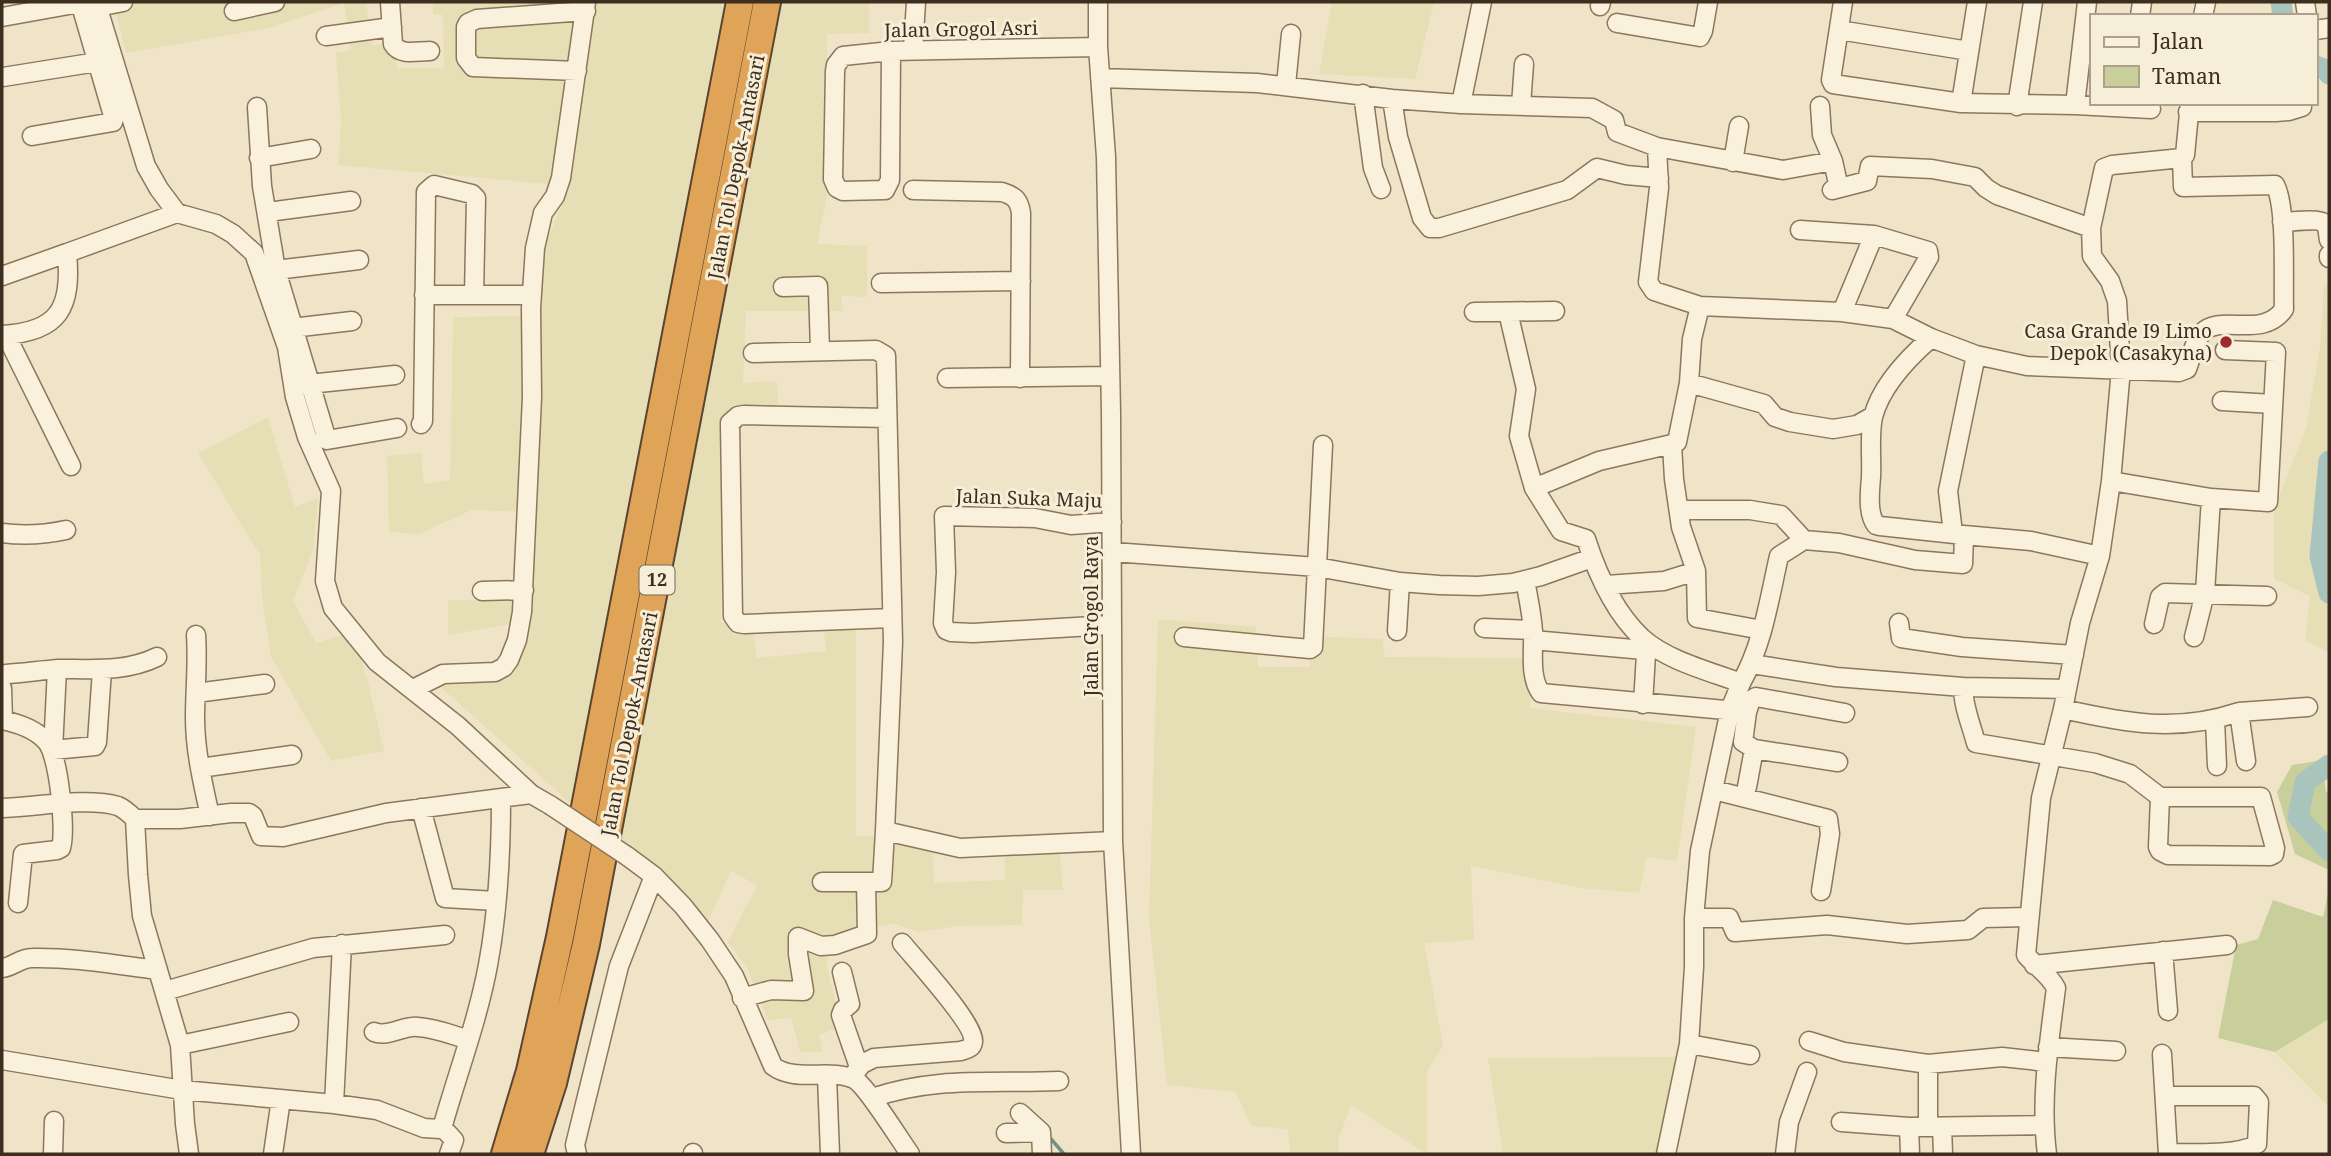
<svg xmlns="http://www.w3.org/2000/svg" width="2331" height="1156" viewBox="0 0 2331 1156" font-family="'Noto Serif',serif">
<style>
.farmland{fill:#e6deb5}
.green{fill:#c9cf9b}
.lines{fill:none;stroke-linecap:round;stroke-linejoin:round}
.stream{stroke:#6f938a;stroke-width:3.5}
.river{stroke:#a9c4bc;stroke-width:21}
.minor-casing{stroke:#8d765c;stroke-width:21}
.highway-casing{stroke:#5b4430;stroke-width:30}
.minor{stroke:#faf1dc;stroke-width:18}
.highway{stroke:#e0a458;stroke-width:26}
.minor-bridge-casing{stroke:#8d765c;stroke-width:21;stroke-linecap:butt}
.minor-bridge{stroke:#faf1dc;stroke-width:18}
.poi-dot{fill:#9e2a2b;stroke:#f7eed8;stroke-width:2.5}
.labels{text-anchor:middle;stroke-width:6;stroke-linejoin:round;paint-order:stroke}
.shield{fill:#f7eed8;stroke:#756857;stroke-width:2}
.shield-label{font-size:18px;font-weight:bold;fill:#3d2e20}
.street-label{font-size:19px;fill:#3d2e20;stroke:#f7eed8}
.poi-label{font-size:19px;fill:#3d2e20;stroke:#f7eed8;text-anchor:end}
</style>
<rect width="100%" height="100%" fill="#f0e4c8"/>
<path class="farmland" d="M113,2H366L372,46L393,42L397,68H444L443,15L433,14V2H869V33L827,34V196L817,244L867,246V297L841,296L843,311H746L743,383L777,381L779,424L725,425L721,623L752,625L757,658L826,651L823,618H856V836L932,835L934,883L1005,880V844L1059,841L1063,890H1023L1022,925L958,926L918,932L894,923L846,934L829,942L827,967L842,1027L820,1034L822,1052H800L791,1018L768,1020L747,968L728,942L757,885L731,871L708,922L661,878L579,811L433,680L503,671L521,655L529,621L448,635V600L528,601L530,512L472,510L419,534L389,532L387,456L421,453L424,484L450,480L453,317L532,316L546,243L570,186L338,165L341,122L336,53L351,50L344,3L269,28L126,53Z
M1332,2H1434L1415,79L1319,74Z
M2324,284H2329V658L2328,652L2305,640L2310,596L2274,579V508L2306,428L2320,347Z
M268,417L295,507L318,498L313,550L293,601L316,643L352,632L367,678L384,751L331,761L271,657L262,598L260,555L198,453Z
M1158,619L1256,627L1258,667H1310L1311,636L1382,639L1385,657L1531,658L1535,688L1529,708L1696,727L1677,861L1647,857L1639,893L1581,888L1471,866L1474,940L1424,943L1443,1045L1427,1071V1154L1351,1105L1338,1140L1339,1154H1290L1288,1129L1251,1126L1236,1092L1167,1085L1149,919Z
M2329,1019V1107L2275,1052Z
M1678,1057L1660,1154H1503L1488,1058Z"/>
<path class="green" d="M2322,760L2326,792H2329V870L2295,854L2277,792L2292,765Z
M2329,888V1019L2275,1052L2218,1038L2236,945L2258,939L2273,900L2323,917Z"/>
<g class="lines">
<path class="stream" d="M1051,1139L1064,1154"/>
<path class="river" d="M2281,2L2283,16
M2315,66L2327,70L2329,74
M2329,461L2320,556L2329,593
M2329,765L2305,782L2298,817L2329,851"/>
<g class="minor-casing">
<path id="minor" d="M96,2L146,166L159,189L177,213L216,224L233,234L254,253L287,347L295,397L307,437L331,491L325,581L333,608L377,662L458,726L531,794L550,805
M390,2L393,44C400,56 417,51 430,51
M1098,2V47L1106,157L1111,413L1113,841L1131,1154
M1843,2L1831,80L1833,84L1961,103L2075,105L2087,2
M2305,2L2307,16
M1600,6L1601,2
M98,7L123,2
M234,11L275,2
M2140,16L2142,2
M2203,16L2206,2
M2,17L80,3
M1617,23L1700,37L1703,31L1708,2
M1839,30L1969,51
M2315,30L2329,28
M326,36L392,27
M913,50L916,2
M891,51L890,180L885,190L843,191L837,188L833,179L835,71L836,65L843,56L891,51L1098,47
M577,71L473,67L466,58V27L468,23L477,19L586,11
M3,77L97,62
M1100,78L1257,83L1392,99L1461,104L1592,108L1614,120L1617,132L1657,147L1783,170L1833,161L1839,188
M1286,85L1291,34
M1363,94L1373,168L1381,189
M1392,99L1398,137L1422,218L1430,228H1439L1567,190L1597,168L1626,175L1659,178
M1961,103L1977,2
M1461,104L1482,2
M1521,105L1524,64
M2075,105L2151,109
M1820,106L1822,135L1833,161
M2017,106L2033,2
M257,107L262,186L276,270L327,440L397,428
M2188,112H2276L2289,111L2302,107
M32,136L113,122L114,119L80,2
M1657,147L1659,188L1648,282L1654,291L1700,306L1842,312L1893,319L1931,338L1976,355L2027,366L2179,372L2187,369C2191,359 2194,341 2202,333C2220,313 2263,340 2284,309C2283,281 2287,206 2275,185L2183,187L2182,158
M259,158L311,149
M1733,162L1739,126
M913,190L1002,192C1015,196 1019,200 1021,213L1020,378
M1832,190L1867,181L1870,166L1932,169L1975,177L1986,188L1997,195L2091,228
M268,212L351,201
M2282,222C2290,222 2318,218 2324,223C2328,226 2328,235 2329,240
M1800,230L1874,235L1928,251L1929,257L1893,319
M2329,258V255
M276,270L359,260
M2,276L67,253
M881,283L1021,281
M783,287L818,286L820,351
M424,295H532
M1700,306L1692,339L1689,383L1677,442L1672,444L1674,479L1681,527L1696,571L1697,618L1762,630
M1474,312L1555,311
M1508,312L1526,389L1519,436L1534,488L1561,531L1586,539C1597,573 1615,613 1642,638C1668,661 1709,671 1741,683L1730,710L1700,851L1694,918V967L1689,1044L1666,1154
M1842,312L1874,235
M292,328L352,321
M2,335C60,332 72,307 67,253L177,213
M6,335L71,466
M1931,338C1908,358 1881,386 1873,417C1869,435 1872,458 1871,477C1870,491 1867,513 1876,525L1880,526L1964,535
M753,353L876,350L886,356L893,642L885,831L960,848L1113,841
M947,378L1109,376
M1689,383L1764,404L1775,417L1790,422L1833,429L1857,425L1873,416
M309,384L395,375
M2222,401L2273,404
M887,418L744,415L738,416L730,423L733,616L738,623L744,624L892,618
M421,424L423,421L426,192L434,185L472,194L476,198L474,295
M2111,481L2211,498L2205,593L2194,637
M1534,488L1599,461L1672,444
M2211,498L2268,502L2276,352L2225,350
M1679,510H1750L1781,515L1804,540
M2,533C25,536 43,535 66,530
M1953,533L1948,491L1976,355
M1113,552L1317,567L1400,582L1439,585L1478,586L1513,583L1541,576L1592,558
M1525,580C1528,597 1532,614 1533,632C1534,651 1529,677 1541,693L1747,712L1751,700L1756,697L1845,713
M1606,585L1664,581L1696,571
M482,591L524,590
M1899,623L1901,638L1962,647L2074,655
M2154,624L2160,597L2165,593L2267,596
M1110,625L973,633L951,632L946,630L943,623L946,572L944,516L1035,518L1071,525L1112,522
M1484,628L1533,630
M1397,631L1400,582
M196,635C198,663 195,690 195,718C195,751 203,784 210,816
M1184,637L1310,649L1313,647L1323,445
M1533,640L1644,650L1646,654L1643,704
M1752,664L1836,677L1963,687L2067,689
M57,669L53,750L95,746L97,742L102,670
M2,676L6,674C24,673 42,670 60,669C94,669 126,672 157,657
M1741,683C1763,644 1769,600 1779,556L1804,540L1839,543L1915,560L1963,564L1964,535L2031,541L2100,556
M1963,687C1963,706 1971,724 1976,743L2095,763L2130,774L2160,797H2261L2275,848L2274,854L2270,856L2168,855L2160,851L2158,847L2160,797
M2,688L3,720
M413,689L443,674L495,672L504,667L509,660L517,640L522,612L532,397L531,308L535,248L543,213L555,196L561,178L586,2
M196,693L265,684
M2063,709C2125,723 2177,733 2239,712L2246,761
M1747,712L1743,742L1754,749L1838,762
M2239,712L2308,707
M2,720C17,723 35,729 46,741C59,754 66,830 61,848L57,850L23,854L18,903
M2215,720L2217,766
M200,768L292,755
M1747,787L1754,749
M1714,790L1828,819L1830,834L1821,891
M2,808C35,807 87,797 118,806C125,809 130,814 135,819L138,875L142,916L180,1045L185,1124L189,1154
M421,808L445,898L496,901
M135,819H180L231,813H249L253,816L261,836L283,837L386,813L531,794
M627,856L654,876L683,906L710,940L734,976L773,1066C795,1083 830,1068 854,1079C866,1085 900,1140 910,1154
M822,882H882L885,831
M1694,918H1729L1735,932L1827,925L1907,934L1968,930L1983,918L2029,917
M2163,951L2168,1011
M2034,965L2227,945
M2,968C13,967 20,958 32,958C74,957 117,965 158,970
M842,972L850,1004L843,1010L841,1015L859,1067
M165,991L313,948L445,935
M742,998L771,990L804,991L798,954V937L821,946L835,945L867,934L866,882
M374,1032C388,1038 403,1025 418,1027C436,1028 452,1035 469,1040
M1809,1041L1844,1052L1928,1064L2002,1057L2047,1062
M1689,1044L1750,1055
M180,1045L289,1022
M2048,1047L2116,1051
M2162,1054L2168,1154
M2,1060L182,1090L334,1104L377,1110L424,1128L440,1129L443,1125C458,1072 478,1019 488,965C498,911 501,854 501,799
M1928,1064V1127
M827,1076L830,1154
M851,1078L862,1064L874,1058L961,1051C966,1049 972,1049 973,1042C976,1025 915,959 902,943
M2165,1096H2254L2259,1102L2257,1144C2236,1156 2195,1153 2168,1153
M872,1098C936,1076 993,1084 1059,1081
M334,1104L342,944
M1020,1113L1041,1132
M1841,1122L1909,1127L2043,1125
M442,1127L454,1140L449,1154
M1909,1127L1910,1154
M1942,1127L1943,1154
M1006,1133L1041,1132L1042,1154
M53,1154L54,1121
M273,1154L281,1099
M577,1154L575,1145L619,966L654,876
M693,1154V1153
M1785,1154L1789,1122L1807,1072
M2047,1154C2040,1099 2049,1043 2056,988C2049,974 2036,967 2026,955L2041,798L2063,709L2080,623L2100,556L2111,481L2121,369L2117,301L2110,281L2092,256L2091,228L2104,168L2112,165L2182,158L2185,155L2190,103"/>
</g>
<g class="highway-casing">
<path id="highway" d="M505,1154L530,1071L560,937L740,2
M530,1154L553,1083L586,944L767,2"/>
</g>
<use href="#minor" class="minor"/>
<use href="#highway" class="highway"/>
<g class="minor-bridge-casing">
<path id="minor-bridge" d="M550,805L627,856"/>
</g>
<use href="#minor-bridge" class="minor-bridge"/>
</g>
<circle class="poi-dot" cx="2226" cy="342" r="7"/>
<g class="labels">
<rect class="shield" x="639.5" y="565.5" width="35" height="29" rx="5"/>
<g class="shield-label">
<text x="657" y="586">12</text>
</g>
<g class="street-label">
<text transform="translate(961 29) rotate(-1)" y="7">Jalan Grogol Asri</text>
<text transform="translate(736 167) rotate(-79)" y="7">Jalan Tol Depok–Antasari</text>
<text transform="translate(1029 498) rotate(2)" y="7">Jalan Suka Maju</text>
<text transform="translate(1091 616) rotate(-90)" y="7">Jalan Grogol Raya</text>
<text transform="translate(629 724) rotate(-79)" y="7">Jalan Tol Depok–Antasari</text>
</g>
<g class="poi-label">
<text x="2212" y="338">Casa Grande I9 Limo<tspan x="2212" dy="22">Depok (Casakyna)</tspan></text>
</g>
</g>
<rect width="2331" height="1156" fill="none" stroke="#3d2e20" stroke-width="7"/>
<rect x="2090" y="14" width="228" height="91" fill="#f7eed8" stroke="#ada18e" stroke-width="2"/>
<rect x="2104" y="37" width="35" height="10" fill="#faf1dc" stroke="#ada18e" stroke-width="2"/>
<text x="2152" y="49" font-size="21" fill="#3d2e20">Jalan</text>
<rect x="2104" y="66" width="35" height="21" fill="#c9cf9b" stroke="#ada18e" stroke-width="2"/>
<text x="2152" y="84" font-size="21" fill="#3d2e20">Taman</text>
</svg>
